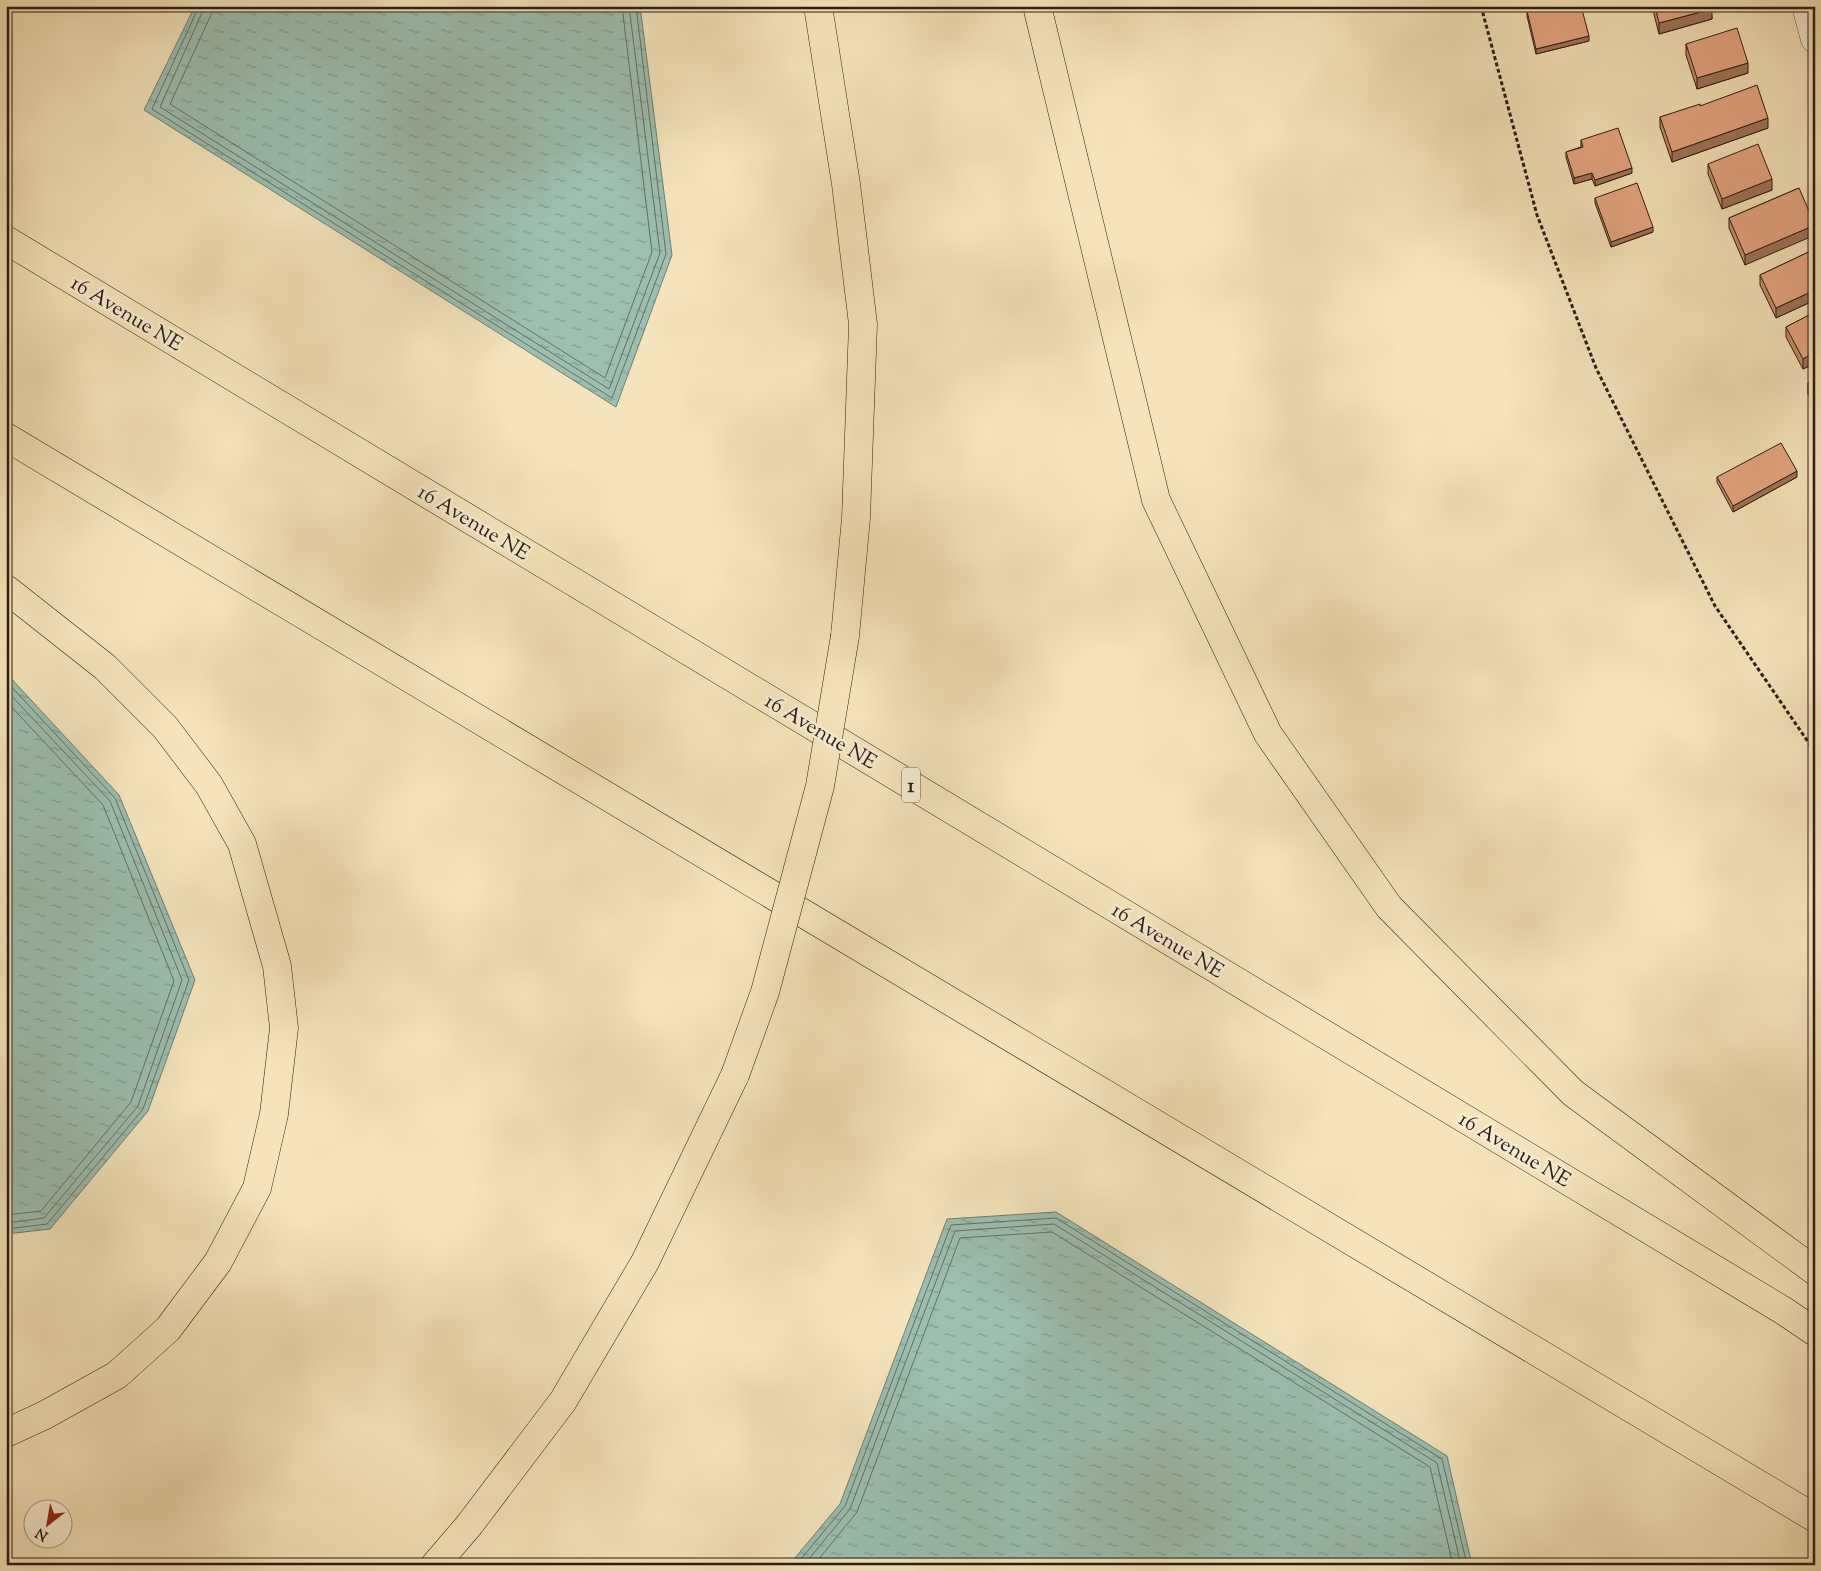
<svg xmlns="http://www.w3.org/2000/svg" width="1821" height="1571" viewBox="0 0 1821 1571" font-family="'Sorts Mill Goudy',serif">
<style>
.water{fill:url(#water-ripples);stroke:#6f7e72}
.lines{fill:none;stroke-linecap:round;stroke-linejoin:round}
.shore{stroke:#646e62;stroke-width:1}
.minor-casing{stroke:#5e4f3e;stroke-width:29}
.highway-casing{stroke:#2b1d14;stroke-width:29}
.path{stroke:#2b1d14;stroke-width:3;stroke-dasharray:4 2.5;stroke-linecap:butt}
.minor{stroke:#f8edd3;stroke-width:28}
.highway{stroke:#f5e4bb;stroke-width:28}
.highway-bridge-casing{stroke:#2b1d14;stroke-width:29;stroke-linecap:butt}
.highway-bridge{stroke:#f5e4bb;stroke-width:28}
.wall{fill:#c58f71;stroke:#2b1d14}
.shaded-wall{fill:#a0745c;stroke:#2b1d14}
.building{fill:#e5a683;stroke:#2b1d14}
.labels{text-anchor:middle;stroke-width:5;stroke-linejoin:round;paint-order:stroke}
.shield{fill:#f8edd3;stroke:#685b4d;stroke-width:1}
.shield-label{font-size:20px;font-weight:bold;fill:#2b1d14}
.street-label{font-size:21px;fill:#2b1d14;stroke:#f8edd3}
</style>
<defs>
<pattern id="water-ripples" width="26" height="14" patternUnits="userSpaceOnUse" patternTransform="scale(1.25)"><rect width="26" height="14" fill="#9cbfb0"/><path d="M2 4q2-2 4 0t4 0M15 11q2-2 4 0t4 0" fill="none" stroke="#7f9b8e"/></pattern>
</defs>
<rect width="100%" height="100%" fill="#f5e4bb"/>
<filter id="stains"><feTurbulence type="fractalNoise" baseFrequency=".004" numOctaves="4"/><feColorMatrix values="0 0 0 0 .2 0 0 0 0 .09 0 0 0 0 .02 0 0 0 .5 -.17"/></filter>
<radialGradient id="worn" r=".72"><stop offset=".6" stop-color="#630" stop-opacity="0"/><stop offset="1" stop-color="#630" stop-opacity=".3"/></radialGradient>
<path class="water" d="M195,6H640L672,255L616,407L144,110Z
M6,673L119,795L195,980L148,1111L50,1229L6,1234Z
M1056,1212L1447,1456L1472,1565H789L840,1504L947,1219Z"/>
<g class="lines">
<path class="shore" d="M199,6L152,109L612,398L666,254L636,6
M205,6L160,107L609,389L660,253L629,6
M213,6L211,15L170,104L605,378L652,252L622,6
M6,681L115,798L189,980L143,1109L47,1224L6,1229
M6,690L110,801L182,980L138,1106L44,1218L6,1223
M6,701L103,805L174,981L131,1102L41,1211L6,1215
M796,1565L845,1506L951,1225L1056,1218L1442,1459L1467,1565
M804,1565L850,1509L955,1231L1054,1224L1437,1463L1461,1565
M814,1565L857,1512L960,1238L1052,1232L1430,1467L1453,1565"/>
<g class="minor-casing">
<path id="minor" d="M1806,6L1815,39"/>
</g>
<g class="highway-casing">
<path id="highway" d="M818,6L846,184L863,324L856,518L845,636
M1037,6L1156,500L1268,734L1389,907L1573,1093L1815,1271
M6,240L1784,1311L1815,1332
M6,437L1815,1518
M6,589L105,667L165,727L209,785L242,844L277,966L284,1028L274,1114L257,1188L218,1262L168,1329L117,1375L45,1415L6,1433
M435,1565L470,1524L563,1401L645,1262L735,1075"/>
</g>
<path class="path" d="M1481,6L1537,215L1596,368L1715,606L1815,752"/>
<use href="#minor" class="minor"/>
<use href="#highway" class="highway"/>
<g class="highway-bridge-casing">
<path id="highway-bridge" d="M735,1075L765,992L820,786L845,636"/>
</g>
<use href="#highway-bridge" class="highway-bridge"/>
</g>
<path class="wall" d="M1652,6H1711L1712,19L1659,34Z
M1527,11L1589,41L1536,54L1527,16Z
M1686,44L1748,73L1697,89L1686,55Z
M1700,106L1768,128L1672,162L1660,127V117Z
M1581,140L1632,173L1595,186L1592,179L1574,184L1566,157V152L1581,147Z
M1708,164L1772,190L1722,209L1708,174Z
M1799,188L1745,265L1729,228V218Z
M1595,198L1653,232L1611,247L1595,203Z
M1815,249V300L1776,318L1760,285V275Z
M1815,312V363L1803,369L1786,337V327Z
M1815,379V407L1808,394V383Z
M1717,477H1797L1733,512L1717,482Z"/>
<path class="shaded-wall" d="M1712,9V19L1659,34V23Z
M1589,36V41L1536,54V49Z
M1748,63V73L1697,89V78Z
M1768,118V128L1672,162V152Z
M1632,168V173L1595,186V180Z
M1592,173V179L1574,184V178Z
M1772,179V190L1722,209V199Z
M1815,225V235L1745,265V255Z
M1653,227V232L1611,247V242Z
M1815,290V300L1776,318V308Z
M1815,352V363L1803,369V359Z
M1797,471V477L1733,512V506Z"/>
<path class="building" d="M1546,6H1581L1589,36L1536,49L1527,11Z
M1655,6H1711L1712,9L1659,23Z
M1737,28L1748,63L1697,78L1686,44Z
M1757,85L1768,118L1672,152L1660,117L1700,104V106Z
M1618,128L1632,168L1595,180L1592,173L1574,178L1566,152L1583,147L1581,140Z
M1758,144L1772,179L1722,199L1708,164Z
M1637,183L1653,227L1611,242L1595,198Z
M1799,188L1815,225L1745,255L1729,218Z
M1815,249V290L1776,308L1760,275Z
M1815,312V352L1803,359L1786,327Z
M1815,379V396L1808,383Z
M1781,443L1797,471L1733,506L1717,477Z"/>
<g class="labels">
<rect class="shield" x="902" y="767.5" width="18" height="35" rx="4"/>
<g class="shield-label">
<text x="911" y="792">1</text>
</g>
<g class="street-label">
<text transform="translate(127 313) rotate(31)" y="7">16 Avenue NE</text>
<text transform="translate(474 522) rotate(31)" y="7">16 Avenue NE</text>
<text transform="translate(821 731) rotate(31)" y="7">16 Avenue NE</text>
<text transform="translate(1168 940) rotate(31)" y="7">16 Avenue NE</text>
<text transform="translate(1515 1149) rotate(31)" y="7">16 Avenue NE</text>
</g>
</g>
<rect width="1821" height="1571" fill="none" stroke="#f5e4bb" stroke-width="25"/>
<rect x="8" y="8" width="1806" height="1556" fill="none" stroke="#2b1d14" stroke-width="2.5"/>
<rect x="12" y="12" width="1796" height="1546" fill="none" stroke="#2b1d14"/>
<g transform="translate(48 1524) rotate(211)"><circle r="24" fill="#f8edd3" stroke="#a69a87"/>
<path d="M0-4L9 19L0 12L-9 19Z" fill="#8f2418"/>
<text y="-8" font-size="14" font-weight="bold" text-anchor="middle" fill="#2b1d14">N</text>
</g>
<rect width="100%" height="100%" filter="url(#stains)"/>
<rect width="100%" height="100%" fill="url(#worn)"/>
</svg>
